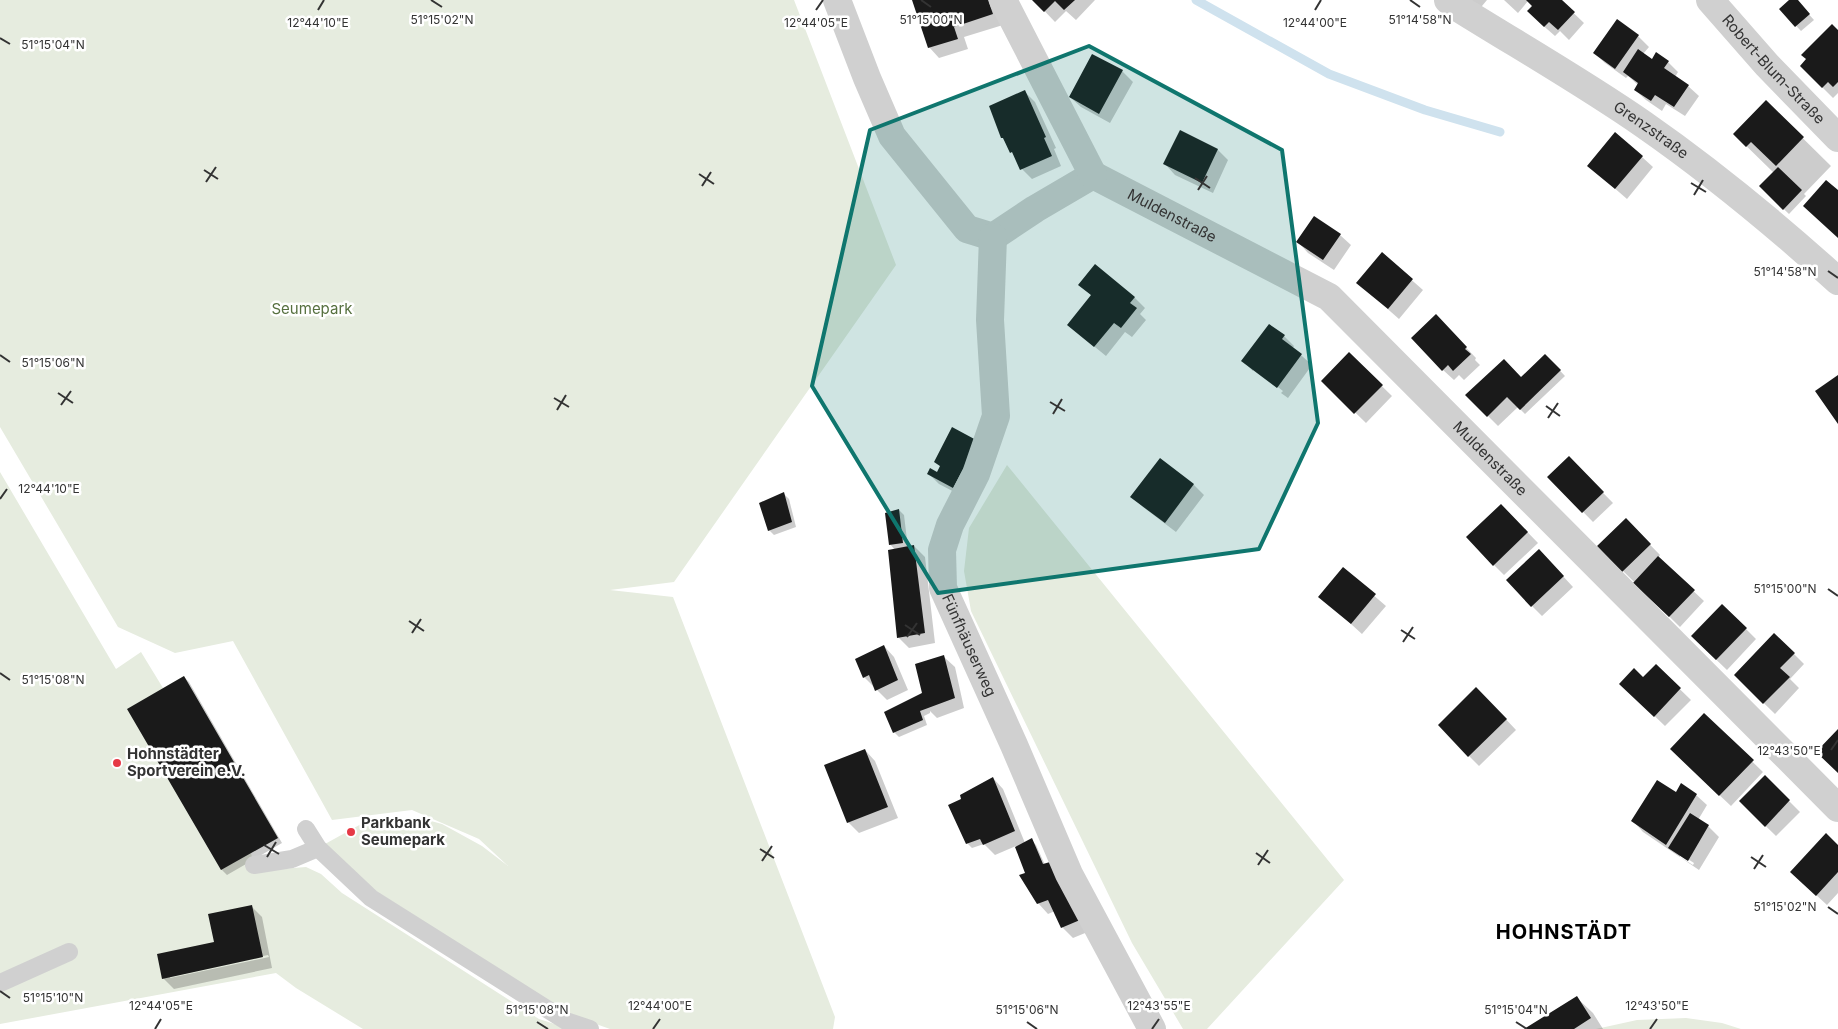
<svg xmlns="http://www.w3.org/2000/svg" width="1838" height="1029" viewBox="0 0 1838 1029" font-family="Inter,sans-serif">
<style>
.green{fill:#e6ecdf}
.shadow{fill:#0003;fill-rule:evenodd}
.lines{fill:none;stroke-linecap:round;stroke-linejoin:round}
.stream{stroke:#cfe2ee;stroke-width:9}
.building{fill:#1a1a1a}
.service{stroke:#d0d0d0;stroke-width:18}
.minor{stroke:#d0d0d0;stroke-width:28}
.marked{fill:#0f766e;fill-opacity:0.2;stroke:#0f766e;stroke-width:4;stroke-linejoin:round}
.ticks{fill:none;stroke:#333;stroke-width:2}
.poi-dot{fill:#e63946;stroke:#fff;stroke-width:2}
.labels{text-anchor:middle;stroke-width:5;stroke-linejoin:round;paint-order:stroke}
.street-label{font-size:15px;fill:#333;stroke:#fff}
.park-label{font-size:15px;fill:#56703f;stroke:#fff}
.poi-label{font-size:15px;font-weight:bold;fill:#333;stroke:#fff;text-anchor:start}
.district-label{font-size:20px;font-weight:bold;letter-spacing:1px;fill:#000;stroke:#fff}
.ticks-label{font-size:12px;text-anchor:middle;fill:#333;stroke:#fff;stroke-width:5;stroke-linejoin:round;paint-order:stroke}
</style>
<rect width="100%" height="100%" fill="#fff"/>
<path class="green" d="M0,0H794L896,265L674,582L610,590L673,597L835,1017L833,1029H610L571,1015L374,890L325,844L372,818H420L442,824L482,846L508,866L479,839L412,810L332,820L233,641L175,653L118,627L0,427Z
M1007,465L1344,880L1207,1029H1183L1132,943L971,611L964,571L969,528Z
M0,472L116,669L141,652L163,688L184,676L278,838L251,853L255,871L306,867L321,874L342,893L539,1019L570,1029H363L296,988L276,973L0,1024Z
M1686,1018L1722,1023L1741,1029H1596L1637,1020Z"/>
<path class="shadow" d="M913,0H995L1003,25L964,37L968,49L939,58L929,47Z
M1034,0H1095L1076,20L1066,11L1055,22Z
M1461,0H1487L1477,12Z
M1504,0H1560L1584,23L1569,40L1560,31L1555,36L1539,22L1533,6L1528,1L1518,13Z
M1791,0H1796L1814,20L1801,31L1781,10Z
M1618,21L1638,36L1649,47L1643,54L1652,60L1668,62L1678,72L1675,77L1688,86L1699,96L1685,116L1666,104L1662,111L1646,100L1635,90L1638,85L1628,76L1626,78L1605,63L1594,53Z
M1838,32V93L1833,98L1801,66Z
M1122,71L1133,82L1110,123L1081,107L1070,97Z
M1024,91L1035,102L1056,148L1054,149L1061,166L1032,179L1022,169L1016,157L1002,137Z
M1766,102L1831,166L1804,194L1806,196L1789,214L1760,186L1774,173L1734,134Z
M1180,132L1218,150L1228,160L1213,193L1175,175L1165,164Z
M1642,157L1653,167L1627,199L1589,166Z
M1340,235L1351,245L1334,270L1308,253L1298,242Z
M1382,254L1423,290L1399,319L1358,283Z
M1080,285L1134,297L1145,308L1140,314L1146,320L1132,337L1125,332L1106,356L1068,325L1092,296Z
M1446,327L1476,358L1475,360L1480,365L1464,380L1459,375L1454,380L1443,370Z
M1284,336L1294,346L1293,348L1312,365L1288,398L1281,393L1283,391L1253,368V371L1243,361Z
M1349,354L1392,396L1366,423L1323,381Z
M1545,355L1565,376L1525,414L1518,407L1498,426L1467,395L1521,379Z
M988,452L964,497L939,484L928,473L937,474L941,467L935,462Z
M1569,458L1613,503L1593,522L1549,477Z
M1160,460L1194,485L1204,495L1176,532L1143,507L1132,496Z
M784,494L789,499L796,527L774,535L769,530Z
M899,510L904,515L908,548L914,546L925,557L935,643L909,648L898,637L895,550L890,544Z
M1512,516L1538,543L1504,575L1494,565Z
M1626,520L1660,555L1658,558L1704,601L1680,627L1623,571Z
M1549,561L1573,587L1542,616L1532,606Z
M1343,569L1386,606L1362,634L1320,596Z
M1746,629L1756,639L1727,670L1703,647Z
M1775,635L1804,664L1790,679L1799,688L1775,714L1735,675Z
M884,646L894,657L908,690L887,700L864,677Z
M944,657L955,667L964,708L937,718L930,711V713L924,716L927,725L899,737L894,732L921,694Z
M1656,666L1691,700L1665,726L1621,684L1644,679Z
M184,677L189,682L282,843L227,875L222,870L129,709Z
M1487,699L1516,730L1479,766L1469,756Z
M1704,715L1763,772L1731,806L1682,760Z
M865,750L875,761L898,818L859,833L848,822Z
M1765,777L1800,812L1776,836L1740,801Z
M993,778L1003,789L1025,843L1031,840L1036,845L1045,865L1090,931L1073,938L1063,928L1055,911L1048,914L1038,903L1016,846L995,855L984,844L972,848L967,843L963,799Z
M1676,794L1696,795L1707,805L1698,820L1708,826L1719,837L1699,870L1643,832L1633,821ZM1680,854L1694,863L1693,865L1680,857Z
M1838,846V893L1827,905L1802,882Z
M252,907L262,917L272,968L174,989L163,978L215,943ZM268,955L269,957L170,978V976Z
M1577,998L1593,1013L1603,1029H1526Z"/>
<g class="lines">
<path class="stream" d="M1196,0L1329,74L1425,110L1500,132"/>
</g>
<path class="building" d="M912,0H988L993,14L954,27L958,39L928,48Z
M1032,0H1075L1064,10L1055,1L1044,12Z
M1526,0H1562L1575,12L1558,30L1549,22L1544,27L1527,11L1532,6Z
M1789,0H1798L1810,14L1795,27L1779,9Z
M1617,19L1639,35L1615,69L1593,53Z
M1832,24L1838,30V82L1833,87L1828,82L1822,88L1800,66L1806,59L1801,55Z
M1638,49L1652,59L1656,52L1669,61L1664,68L1689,85L1674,107L1655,95L1651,101L1634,90L1638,83L1623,72Z
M1092,54L1123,70L1099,114L1069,97Z
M1025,90L1046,137L1044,138L1052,156L1020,170L1012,152L1010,153L1003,138H1001L989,106Z
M1766,100L1804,137L1776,166L1751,142L1746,147L1733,134Z
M1180,130L1218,149L1202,183L1163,164Z
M1615,132L1643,156L1615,189L1587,166Z
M1778,167L1802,190L1783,210L1759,186Z
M1826,180L1838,190V238L1803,206Z
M1314,216L1341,234L1323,260L1296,242Z
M1382,252L1413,279L1388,309L1356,283Z
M1095,264L1135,297L1130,303L1137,308L1121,328L1114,323L1094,347L1067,325L1091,295L1078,285Z
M1436,314L1467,347L1465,349L1471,354L1453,371L1448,365L1442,371L1411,338Z
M1269,324L1285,335L1282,339L1302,354L1277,388L1241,361Z
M1349,352L1383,385L1354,414L1321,381Z
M1545,354L1561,370L1520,410L1507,397L1487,417L1465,395L1504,359L1521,377Z
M1838,375V424L1815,391Z
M952,427L978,441L953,488L927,474L930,468L937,472L940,466L934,462Z
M1569,456L1604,492L1582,513L1547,477Z
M1160,458L1194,484L1165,523L1130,497Z
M784,492L792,522L768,531L759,503Z
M1501,504L1528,532L1493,566L1466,537Z
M899,509L903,543L889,545L885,513Z
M1626,518L1651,544L1622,572L1597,546Z
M914,545L925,633L897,638L888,550Z
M1539,549L1564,576L1531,607L1506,580Z
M1658,556L1695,590L1669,617L1633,583Z
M1343,567L1376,594L1351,624L1318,597Z
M1722,604L1747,628L1716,660L1691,636Z
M1774,633L1795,653L1780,668L1790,677L1763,704L1734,675Z
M884,645L898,680L875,691L869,675L863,678L855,659Z
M944,655L955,698L920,711L923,720L893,733L884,712L922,693L915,664Z
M1656,664L1681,688L1654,717L1619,684L1634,668L1643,677Z
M184,676L278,838L221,870L127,709Z
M1476,687L1507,719L1468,757L1438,725Z
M1704,713L1754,760L1719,796L1670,749Z
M1838,729V773L1816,752Z
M865,749L888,807L847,823L824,765Z
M1765,775L1790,800L1765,827L1739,801Z
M993,777L1015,831L983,845L980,839L966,844L948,805L961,799L960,795Z
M1657,780L1676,792L1681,783L1697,794L1666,845L1631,821Z
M1690,813L1709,825L1688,861L1668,848Z
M1826,833L1838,845V872L1816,896L1790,872Z
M1032,838L1043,864L1050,862L1080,920L1061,928L1048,900L1037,904L1019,875L1025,873L1015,847Z
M252,905L263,957L162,979L157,954L214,942L208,914Z
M1577,996L1591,1018L1574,1029H1524Z"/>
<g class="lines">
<path class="service" d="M306,829L318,848L371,898L566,1021L590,1029
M254,865L292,859L318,848
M0,983L69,952"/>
<g class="minor">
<path id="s1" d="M837,0L867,78L892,136L967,229L993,237L1035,209L1093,175L1329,297L1838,808"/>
<path d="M1003,0L1093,175"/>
<path id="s2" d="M1448,0L1460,9C1521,47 1584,83 1643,124C1712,172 1776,225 1838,281"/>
<path id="s3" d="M1710,0L1767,65L1838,138"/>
<path id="s4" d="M993,237L990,320L996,416L976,474L950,525L942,550L943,588L1014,745L1069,874L1152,1029"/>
</g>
</g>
<path class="marked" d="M1089,46L1282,150L1318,423L1259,549L938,593L812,386L870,130Z"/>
<path class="ticks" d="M431,0L442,7M921,0L931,7M1410,0L1420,7M318,10L324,0M816,10L823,0M1315,10L1321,0M0,38L10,44M204,170L218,179M699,174L714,184M1195,178L1210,188M206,182L216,167M1691,183L1706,192M702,186L711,172M1198,190L1207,176M1694,195L1703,180M1828,271L1838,278M0,355L10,362M58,393L73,403M554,398L569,407M1050,402L1065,411M61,405L71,391M1546,406L1560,416M557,410L566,395M1053,414L1062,399M1548,418L1558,403M0,499L7,489M1828,589L1838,596M409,621L424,631M905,625L920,635M1401,630L1415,639M412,633L421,619M907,637L917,623M1403,642L1413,627M0,673L10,680M1831,750L1838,740M264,845L279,854M760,849L774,858M1256,853L1270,863M267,857L276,842M1751,857L1766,867M762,861L772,846M1258,865L1268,850M1754,869L1763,855M1828,907L1838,914M0,991L10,998M537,1022L548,1029M1027,1022L1037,1029M1516,1022L1527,1029M155,1029L161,1019M653,1029L660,1019M1152,1029L1159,1019M1650,1029L1657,1019"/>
<g class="poi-dot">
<circle cx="117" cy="763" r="5"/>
<circle cx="351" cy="832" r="5"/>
</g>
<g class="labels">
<g class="street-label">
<text dy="5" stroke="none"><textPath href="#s3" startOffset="94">Robert-Blum-Straße</textPath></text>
<text dy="5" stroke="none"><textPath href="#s2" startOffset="241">Grenzstraße</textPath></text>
<text dy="5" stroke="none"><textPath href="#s1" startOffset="500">Muldenstraße</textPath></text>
<text dy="5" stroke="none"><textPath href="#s1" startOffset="905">Muldenstraße</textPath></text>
<text dy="5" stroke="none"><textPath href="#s4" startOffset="425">Fünfhäuserweg</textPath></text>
</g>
<g class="park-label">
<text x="312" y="314">Seumepark</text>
</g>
<g class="poi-label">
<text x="127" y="759">Hohnstädter<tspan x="127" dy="17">Sportverein e.V.</tspan></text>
<text x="361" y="828">Parkbank<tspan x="361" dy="17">Seumepark</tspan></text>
</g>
<g class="district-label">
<text x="1564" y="939">HOHNSTÄDT</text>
</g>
</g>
<g class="ticks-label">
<text x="442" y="24">51°15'02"N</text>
<text x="931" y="24">51°15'00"N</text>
<text x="1420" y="24">51°14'58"N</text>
<text x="318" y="27">12°44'10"E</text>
<text x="816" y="27">12°44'05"E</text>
<text x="1315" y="27">12°44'00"E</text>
<text x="53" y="49">51°15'04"N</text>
<text x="1785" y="276">51°14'58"N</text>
<text x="53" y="367">51°15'06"N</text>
<text x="49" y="493">12°44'10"E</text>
<text x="1785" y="593">51°15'00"N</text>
<text x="53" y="684">51°15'08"N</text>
<text x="1789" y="755">12°43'50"E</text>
<text x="1785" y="911">51°15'02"N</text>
<text x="53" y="1002">51°15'10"N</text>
<text x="161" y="1010">12°44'05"E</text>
<text x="660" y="1010">12°44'00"E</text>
<text x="1159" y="1010">12°43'55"E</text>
<text x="1657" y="1010">12°43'50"E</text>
<text x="537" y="1014">51°15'08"N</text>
<text x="1027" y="1014">51°15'06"N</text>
<text x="1516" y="1014">51°15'04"N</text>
</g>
</svg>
